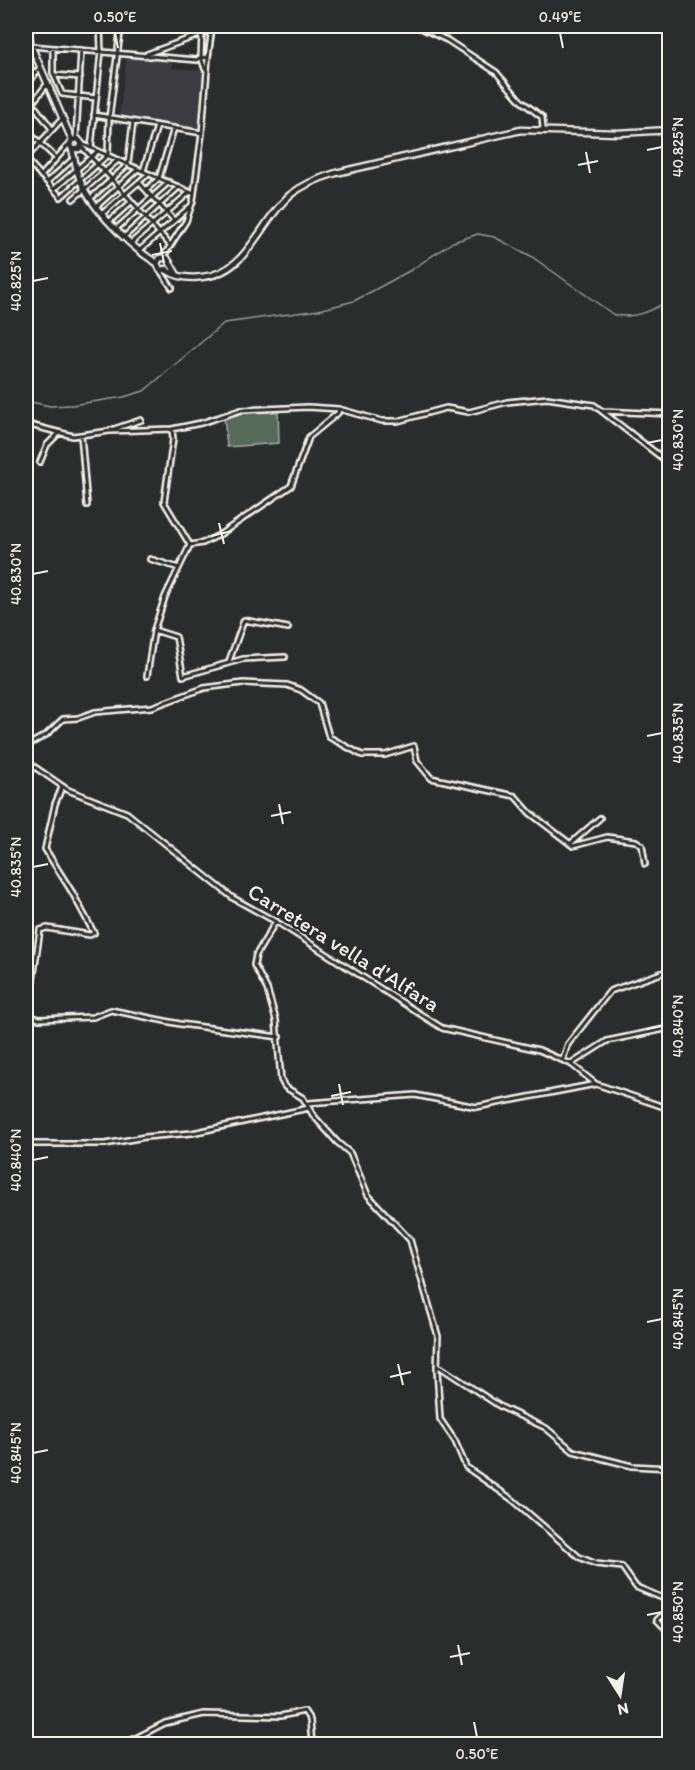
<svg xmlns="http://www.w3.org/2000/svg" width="695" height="1770" viewBox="0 0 695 1770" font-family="Itim,sans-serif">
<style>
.built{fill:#3a3c42}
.green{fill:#546b58;stroke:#a4aea0;stroke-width:1.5}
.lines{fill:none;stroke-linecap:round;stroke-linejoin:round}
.stream{stroke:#929ea2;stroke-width:1.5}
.street-casing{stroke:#f4f1e8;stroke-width:8}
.secondary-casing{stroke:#f4f1e8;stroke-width:9}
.street{stroke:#2a2d2e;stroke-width:3}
.secondary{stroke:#2a2d2e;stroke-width:4.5}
.ticks{fill:none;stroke:#f4f1e8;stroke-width:2}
.labels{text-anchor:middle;stroke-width:5;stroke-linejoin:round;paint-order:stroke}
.street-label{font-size:22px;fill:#f4f1e8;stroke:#2a2d2e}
.neatline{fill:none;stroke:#f4f1e8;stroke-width:2}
.ticks-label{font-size:15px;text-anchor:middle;fill:#f4f1e8}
</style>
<rect width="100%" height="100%" fill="#2a2d2e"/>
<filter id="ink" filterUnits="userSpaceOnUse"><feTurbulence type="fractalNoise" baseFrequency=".0167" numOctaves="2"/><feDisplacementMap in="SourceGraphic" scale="12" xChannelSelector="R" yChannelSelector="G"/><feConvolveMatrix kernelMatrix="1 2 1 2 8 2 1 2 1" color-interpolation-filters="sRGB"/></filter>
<g filter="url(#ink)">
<path class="built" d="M127,56L173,59L172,68L203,71L200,130L119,117Z"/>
<path class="green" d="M278,409L279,443L227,447L224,416Z"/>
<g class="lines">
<path class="stream" d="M26,401L50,406L72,405L124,397L144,391L224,323L319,310L354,301L411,270L453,242L478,234L494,237L531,256L614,315C634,319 653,311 670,299"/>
<g class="street-casing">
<path id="street" d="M29,26L31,46
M419,27L447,40L496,72L521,101L542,117L543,129
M202,33L201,57L205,69
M31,46L197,60
M53,48V73L62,94L96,98
M147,54L224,26
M26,55L30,48
M197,60L201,57L208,58L211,35L206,31L207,26
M26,66L36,73
M55,75L80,77
M26,87L40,67
M26,100L31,104
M36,108L52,129
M26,111L48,83
M94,115L202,133
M26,130L56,158
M76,138L81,50
M82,144L194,194
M81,146L125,194L103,213
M91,148L101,51L100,26
M26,158L62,119
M26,159L61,197L108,155L109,118L121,26
M128,164L133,122
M143,171L157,126
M41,176L70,143
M47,182L73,159
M139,182L148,174
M169,182L152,197L174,220
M54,189L98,151
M146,190L159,178L174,128
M91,198L125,167
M73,199L118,160
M97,206L138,169
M110,221L131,202
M117,228L152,197L139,182L125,194C140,211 155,228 170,245
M125,236L179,187
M132,242L190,192
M140,250L191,206
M163,257L186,221L193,201L202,133L208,58
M160,270L172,288
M602,411L670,414
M26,424L73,436L110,431L172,429L201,423L241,410L308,407L339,409L382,421H398L446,408L469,412L507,402L547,398L594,405L670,464
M111,430L141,420
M81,435L87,505
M40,462L47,445L59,433
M190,545L203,543L219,535L291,486L309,437L338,413L339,409
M150,559L179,568
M154,630L176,637L183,676L243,659L285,657
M229,661L244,620L288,628
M147,676L154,630L165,597L190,545L164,502L173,439L172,429
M26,746L46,735L63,719L78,718L95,712L152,707L204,688L243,683L287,685L301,690L319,703L329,737L362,755H385L414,746L417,761L431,778L515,796L530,813L573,846L607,837L636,841L642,845L645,864
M26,761L68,790L127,813L233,898L280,924L442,1028L539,1050L571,1064L596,1084L670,1109
M62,787L55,804L45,849L72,892L94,933L90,935L47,928L40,930L28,1015L39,1019L93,1017L111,1010L180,1024L279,1037
M570,844L600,818
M276,921L256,955L254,965L267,989L276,1020L281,1080L285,1087L303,1098L313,1115L337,1142L350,1153L368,1195L410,1240L438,1336L437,1370L440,1419L455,1441L466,1467L513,1500L579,1557L596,1564L622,1567L636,1587L670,1601
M563,1059L568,1044L610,991L670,970
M571,1064L607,1041L670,1028
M308,1103L415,1095L477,1107L596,1084
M26,1144H105L145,1137L192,1133L309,1108
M437,1365L501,1407L546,1428L573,1451L632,1466L670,1468
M670,1617L661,1616L657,1620L670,1633
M124,1744L165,1723L204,1714L281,1716L304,1711L310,1720L312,1744"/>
</g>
<g class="secondary-casing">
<path id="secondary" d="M26,43L33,50L72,140
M72,140L70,145C75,154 75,169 80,180C91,208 131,248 157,263
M72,140L78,139L82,144L79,149H73
M157,263L160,258H167L176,273
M157,263L160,270L167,269
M166,270C177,277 189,279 202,277C248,273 259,222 290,195C304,184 319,178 336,173L521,130L618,133L670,130"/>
</g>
<use href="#street" class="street"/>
<use href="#secondary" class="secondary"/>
</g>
</g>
<path class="ticks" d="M115,33L118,48M560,33L563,48M647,150L662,147M586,152L590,173M578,165L598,161M160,243L164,263M152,255L172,251M33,281L48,278M647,443L662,440M219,523L224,544M211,536L232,531M33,574L48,571M647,736L662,733M279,804L283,824M271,816L291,812M33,867L48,864M647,1029L662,1026M339,1084L343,1105M331,1096L351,1092M33,1160L48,1157M647,1322L662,1319M398,1364L403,1385M390,1377L411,1372M33,1453L48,1450M647,1615L662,1612M458,1645L462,1665M450,1657L470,1653M474,1722L477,1737"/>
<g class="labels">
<g class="street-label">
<text transform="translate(344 947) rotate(32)" y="8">Carretera vella d'Alfara</text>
</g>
</g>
<rect width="695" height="1770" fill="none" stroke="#2a2d2e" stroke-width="66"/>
<g transform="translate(620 1695) rotate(168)" stroke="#2a2d2e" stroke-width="4.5" paint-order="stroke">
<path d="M0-4.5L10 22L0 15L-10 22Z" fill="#f4f1e8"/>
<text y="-9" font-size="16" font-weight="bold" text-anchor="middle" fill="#f4f1e8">N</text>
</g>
<rect x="33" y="33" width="629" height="1704" class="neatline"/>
<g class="ticks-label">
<text x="115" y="22">0.50°E</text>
<text x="560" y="22">0.49°E</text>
<text transform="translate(678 147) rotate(-90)" y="5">40.825°N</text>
<text transform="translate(16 281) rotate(-90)" y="5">40.825°N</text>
<text transform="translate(678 440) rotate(-90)" y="5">40.830°N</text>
<text transform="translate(16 574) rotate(-90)" y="5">40.830°N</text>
<text transform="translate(678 733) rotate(-90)" y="5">40.835°N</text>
<text transform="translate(16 867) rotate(-90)" y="5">40.835°N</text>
<text transform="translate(678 1026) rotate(-90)" y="5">40.840°N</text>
<text transform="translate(16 1160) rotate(-90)" y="5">40.840°N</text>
<text transform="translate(678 1319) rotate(-90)" y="5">40.845°N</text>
<text transform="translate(16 1453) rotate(-90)" y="5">40.845°N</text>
<text transform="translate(678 1612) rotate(-90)" y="5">40.850°N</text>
<text x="477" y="1759">0.50°E</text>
</g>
</svg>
